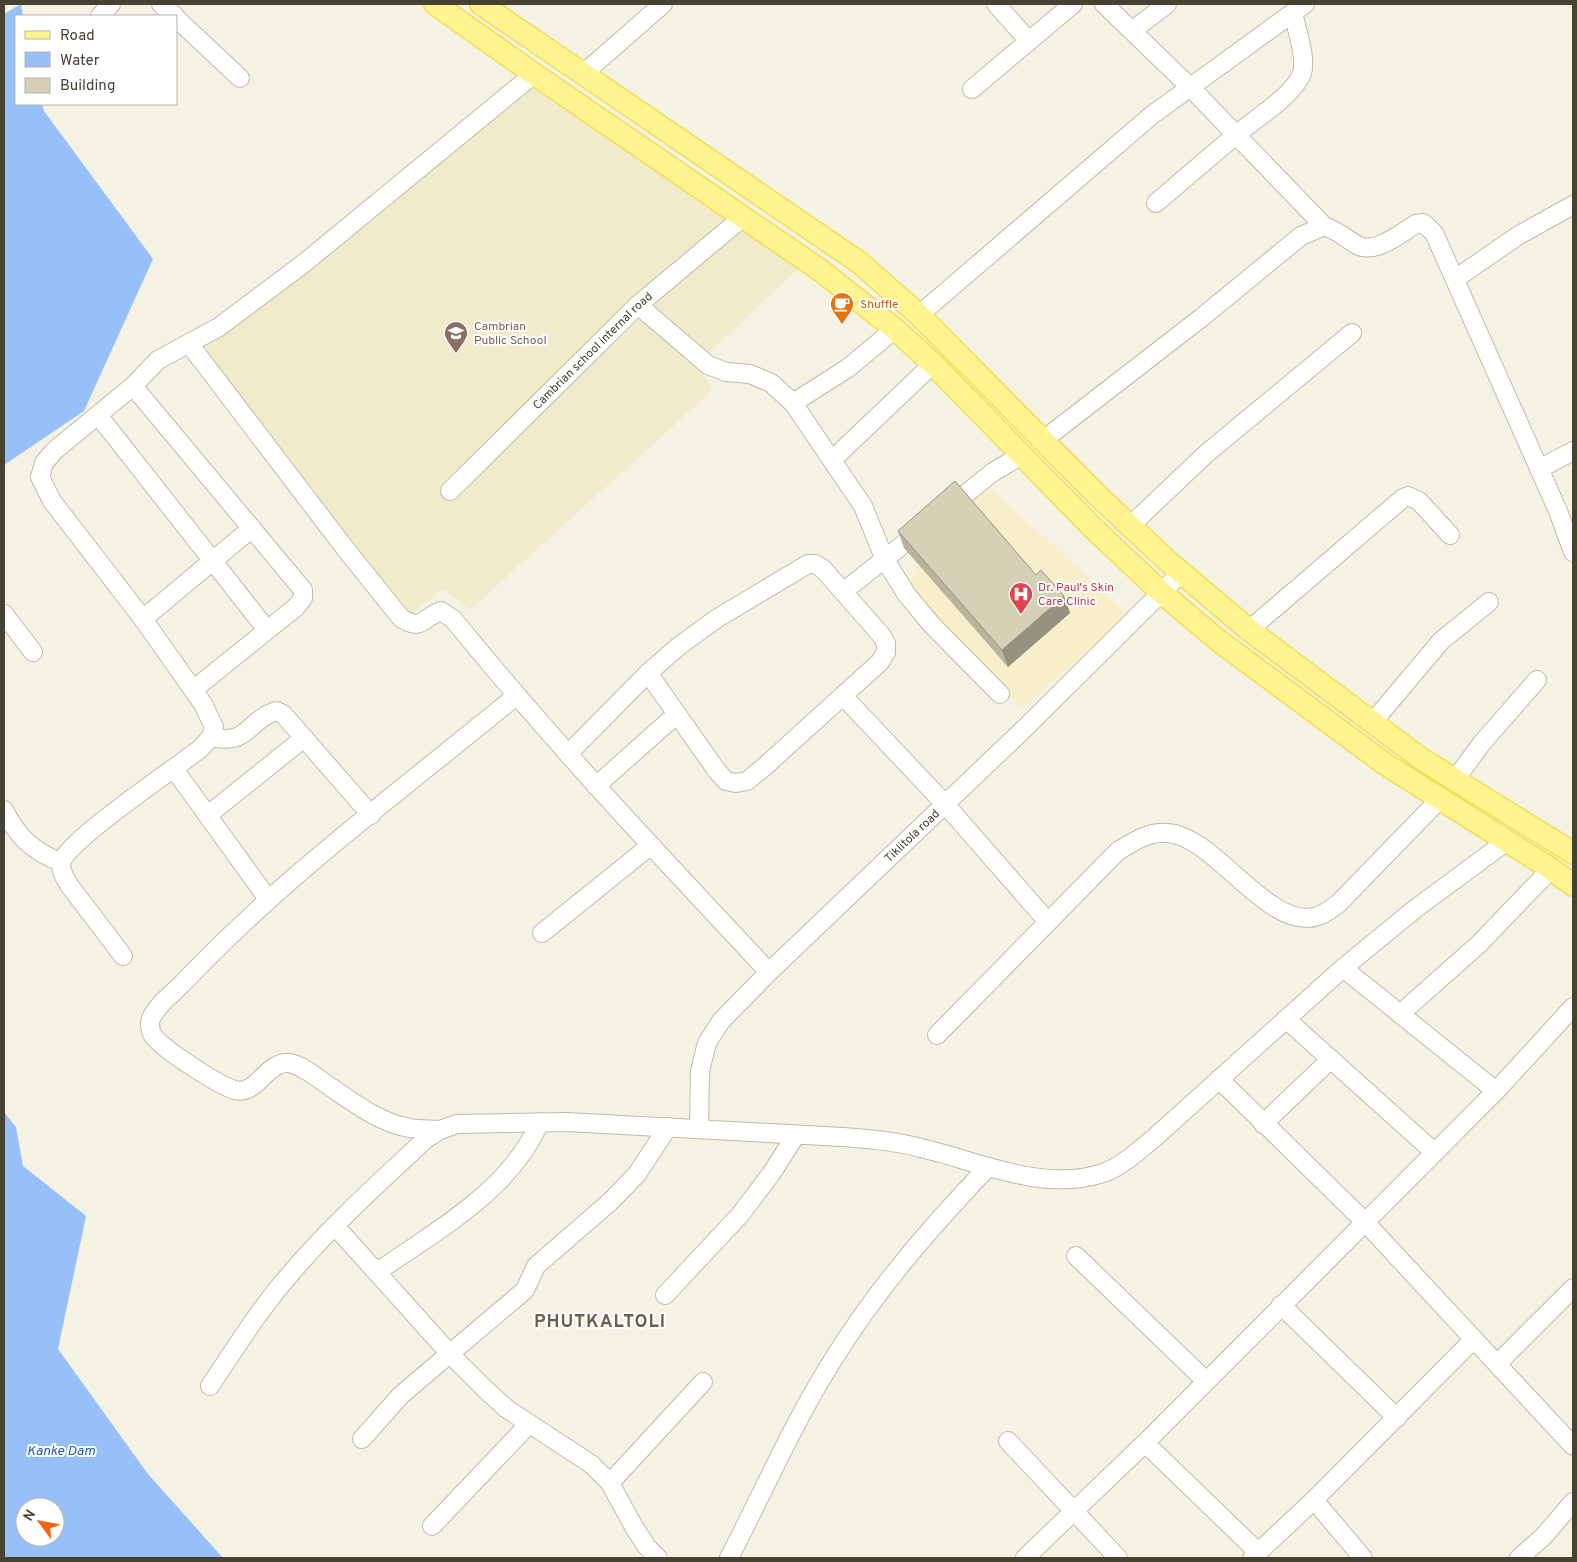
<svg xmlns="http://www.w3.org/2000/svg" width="1577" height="1562" viewBox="0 0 1577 1562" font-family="Overpass,sans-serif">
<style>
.commercial{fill:#f9eeca}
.education{fill:#efebcb}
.water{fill:#97bff8;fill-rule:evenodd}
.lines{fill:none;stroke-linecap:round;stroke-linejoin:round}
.minor-casing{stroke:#c0bba4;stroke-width:20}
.major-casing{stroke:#f1de53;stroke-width:24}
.minor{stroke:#fff;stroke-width:18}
.major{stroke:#fff490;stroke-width:21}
.wall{fill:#b8b39d}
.shaded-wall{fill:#969280}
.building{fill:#d6d0b7;stroke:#969280}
.labels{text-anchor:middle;stroke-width:4;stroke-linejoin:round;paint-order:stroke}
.food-label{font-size:12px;fill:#c56008;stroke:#fff;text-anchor:start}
.education-label{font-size:12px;fill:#785e54;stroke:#fff;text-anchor:start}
.street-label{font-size:12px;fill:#464232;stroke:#fff}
.health-label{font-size:12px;fill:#be3a42;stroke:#fff;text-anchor:start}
.water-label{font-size:14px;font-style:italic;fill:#205ebd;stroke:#fff}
.district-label{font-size:18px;font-weight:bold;letter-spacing:1px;fill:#6a6248;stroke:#fff}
</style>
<rect width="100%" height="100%" fill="#f4f2e3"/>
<path class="commercial" d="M978,477L1129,615L1022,708L908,586L949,500Z"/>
<path class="education" d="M524,82L643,152L805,262L697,364L713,390L470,610L443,589L405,620L196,344Z"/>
<path class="water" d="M21,4L23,16H16V104H42L44,111L153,259L84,411L4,465V14Z
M4,1112L16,1127L23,1166L86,1216L58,1349L148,1474L223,1558H4ZM25,1507H55V1537H25Z"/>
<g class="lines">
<g class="minor-casing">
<g id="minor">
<path d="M161,4L175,16"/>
<path d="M996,4L1029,41"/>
<path d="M1104,4L1191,88L1324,226"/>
<path d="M100,16L111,4"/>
<path d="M176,18L240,78"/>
<path d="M1133,30L1167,4"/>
<path d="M583,74L663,4"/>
<path d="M972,89L1073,4"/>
<path d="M1156,203C1182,181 1208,158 1235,136C1254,119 1293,97 1302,73C1307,59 1296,27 1293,13"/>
<path d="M1455,279L1519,235L1573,205"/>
<path d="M638,305L708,365L726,372L750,374L771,383L793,403L863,506L885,560L907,595L931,624L1000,694"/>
<path d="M919,315L1152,115L1305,4"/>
<path d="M190,345L344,547L401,618C422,632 423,617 441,611L453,619C553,742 661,857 769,972"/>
<path d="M133,386L303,590V598L296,607L193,690"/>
<path d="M793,403L848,368L895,329"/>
<path d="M98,415L267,630"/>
<path d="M1042,441L1201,318L1301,236L1324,226C1337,230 1345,238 1357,245C1375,255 1401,233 1416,224L1423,223L1434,233L1558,511L1573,552"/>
<path d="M832,460L933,364"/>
<path d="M1539,469L1573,451"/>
<path id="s1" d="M450,491L638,305L742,218"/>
<path d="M948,508L993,472L1022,455"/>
<path d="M1130,526L1207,453L1352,333"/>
<path d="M844,591L920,531"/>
<path d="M4,614L33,652"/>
<path d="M143,619L252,528"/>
<path d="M1249,630L1403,498L1408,496L1419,501L1450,535"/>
<path d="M844,697L945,804L1048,922"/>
<path d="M1372,723L1441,641L1489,602"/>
<path d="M211,737C249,746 246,721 276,711L283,714L371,815"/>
<path d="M568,754L648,673L679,646L716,619L808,564H815L823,569L882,636L886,643V652L880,662L763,768L747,781L736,783L726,781L717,771L648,673"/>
<path d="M174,769L268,899"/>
<path d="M1454,781L1482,743L1537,680"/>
<path d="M596,786L677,714"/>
<path d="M4,810C17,836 33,852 61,862"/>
<path d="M208,815L304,738"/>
<path d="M542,933L650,846"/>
<path d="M123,956L69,885C65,878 59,869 62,861C71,838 176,768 201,748L211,737L214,727L203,704L143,619L52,501L40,477L44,463L54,451L133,386L158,360L219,327L303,264L534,74"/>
<path d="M1343,968L1496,1091"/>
<path d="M1400,1014L1479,944L1551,869"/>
<path d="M1286,1019L1434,1152"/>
<path d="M937,1035L1118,851C1133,842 1149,831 1168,833C1215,836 1270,933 1318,916C1325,914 1332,908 1338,904L1439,800"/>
<path d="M1219,1079L1365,1222L1573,1446"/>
<path d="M1263,1124L1331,1059"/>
<path id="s2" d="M699,1128L700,1071L707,1043L721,1021L769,972L1025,728L1181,573"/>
<path d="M440,1130C430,1129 420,1130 410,1128C380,1123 354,1103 329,1086C318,1079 303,1065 289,1063C266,1061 257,1096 235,1090C220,1086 160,1048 152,1034C151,1032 150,1025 150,1022C153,1008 172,994 182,984C283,877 403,789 516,696"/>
<path d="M335,1226L451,1355L485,1389L507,1409L591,1464L610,1483L634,1527L647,1547L658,1558"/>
<path d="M1076,1256L1206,1381"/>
<path d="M377,1272C437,1230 509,1192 540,1122"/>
<path d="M665,1295L740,1215L771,1174L796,1135"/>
<path d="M1281,1305L1397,1418"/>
<path d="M1497,1364L1573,1288"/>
<path d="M210,1386C236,1347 261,1307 292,1272C333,1224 381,1181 427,1138L440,1130L457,1124L567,1122L842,1137C868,1139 895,1141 921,1148C978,1161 1043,1193 1103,1173C1121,1167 1138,1151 1153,1139L1343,968L1415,909L1507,841"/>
<path d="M362,1439L401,1395L525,1290L536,1266L611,1201L637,1174L668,1127"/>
<path d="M1008,1441L1118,1558"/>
<path d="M1145,1443L1258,1552"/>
<path d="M610,1483L703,1382"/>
<path d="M1314,1500L1363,1558"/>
<path d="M432,1526L529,1424"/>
<path d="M729,1558C763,1493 792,1425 831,1363C875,1291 930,1228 988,1167"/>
<path d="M1025,1558L1145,1443L1496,1091L1573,1007"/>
<path d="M1252,1558L1314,1500L1474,1339"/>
<path d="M1519,1558L1543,1537L1573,1502"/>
</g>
</g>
<g class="major-casing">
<path id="major" d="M435,4L534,74L820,270L895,329L933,364L1093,528L1162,593L1219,641L1385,764L1551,869L1573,885
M481,4L860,263L919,315L1098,496L1171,564L1249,630L1420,758L1573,853"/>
</g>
<use href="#minor" class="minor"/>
<use href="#major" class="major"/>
</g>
<path class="wall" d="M898,531L1036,575L1064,596L1070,613L1008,667L904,548Z"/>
<path class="shaded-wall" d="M1064,596L1070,613L1008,667L1002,650Z"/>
<path class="building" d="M955,481L1036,575L1041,570L1064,596L1002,650L898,531Z"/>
<defs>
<g id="cafe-pin" transform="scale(1.25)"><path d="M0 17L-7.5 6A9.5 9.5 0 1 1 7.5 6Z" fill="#e8710a" stroke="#fff"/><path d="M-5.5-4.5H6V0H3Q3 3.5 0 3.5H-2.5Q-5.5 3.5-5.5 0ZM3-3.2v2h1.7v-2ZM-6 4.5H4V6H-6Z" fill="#fff"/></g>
<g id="school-pin" transform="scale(1.25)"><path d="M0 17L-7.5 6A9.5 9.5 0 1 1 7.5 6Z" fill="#8d6e63" stroke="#fff"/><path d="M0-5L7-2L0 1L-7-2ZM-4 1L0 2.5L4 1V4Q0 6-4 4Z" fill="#fff"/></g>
<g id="hospital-pin" transform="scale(1.25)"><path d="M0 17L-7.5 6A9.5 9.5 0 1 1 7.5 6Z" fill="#e0444e" stroke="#fff"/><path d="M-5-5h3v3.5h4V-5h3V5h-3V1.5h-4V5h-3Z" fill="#fff"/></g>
</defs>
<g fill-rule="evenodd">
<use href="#cafe-pin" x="842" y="304"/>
<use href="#school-pin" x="456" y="333"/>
<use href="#hospital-pin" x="1021" y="594"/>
</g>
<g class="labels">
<g class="food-label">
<text x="860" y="308">Shuffle</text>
</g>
<g class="education-label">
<text x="474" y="330">Cambrian<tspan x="474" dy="14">Public School</tspan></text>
</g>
<g class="street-label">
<text dy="4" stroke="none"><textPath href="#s1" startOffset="200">Cambrian school internal road</textPath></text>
<text dy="4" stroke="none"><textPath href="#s2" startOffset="378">Tiklitola road</textPath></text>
</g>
<g class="health-label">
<text x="1038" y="591">Dr. Paul's Skin<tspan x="1038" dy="14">Care Clinic</tspan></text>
</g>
<g class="water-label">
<text x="61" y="1455">Kanke Dam</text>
</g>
<g class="district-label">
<text x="600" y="1327">PHUTKALTOLI</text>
</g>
</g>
<rect width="1577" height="1562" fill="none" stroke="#464232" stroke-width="10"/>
<rect x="15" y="15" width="162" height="90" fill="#ffffff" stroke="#b5b3ad"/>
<rect x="25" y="31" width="25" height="8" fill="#fff490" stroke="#b5b3ad"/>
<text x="60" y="40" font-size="15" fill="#464232">Road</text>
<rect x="25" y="52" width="25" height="15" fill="#97bff8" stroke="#b5b3ad"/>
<text x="60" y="65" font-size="15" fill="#464232">Water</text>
<rect x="25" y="78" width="25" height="15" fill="#d6d0b7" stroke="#b5b3ad"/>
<text x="60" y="90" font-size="15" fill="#464232">Building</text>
<g transform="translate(40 1522) rotate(302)"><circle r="24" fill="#ffffff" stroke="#b5b3ad"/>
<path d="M0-4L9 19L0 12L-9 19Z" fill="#ff5e0e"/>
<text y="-8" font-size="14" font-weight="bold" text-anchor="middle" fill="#464232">N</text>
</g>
</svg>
